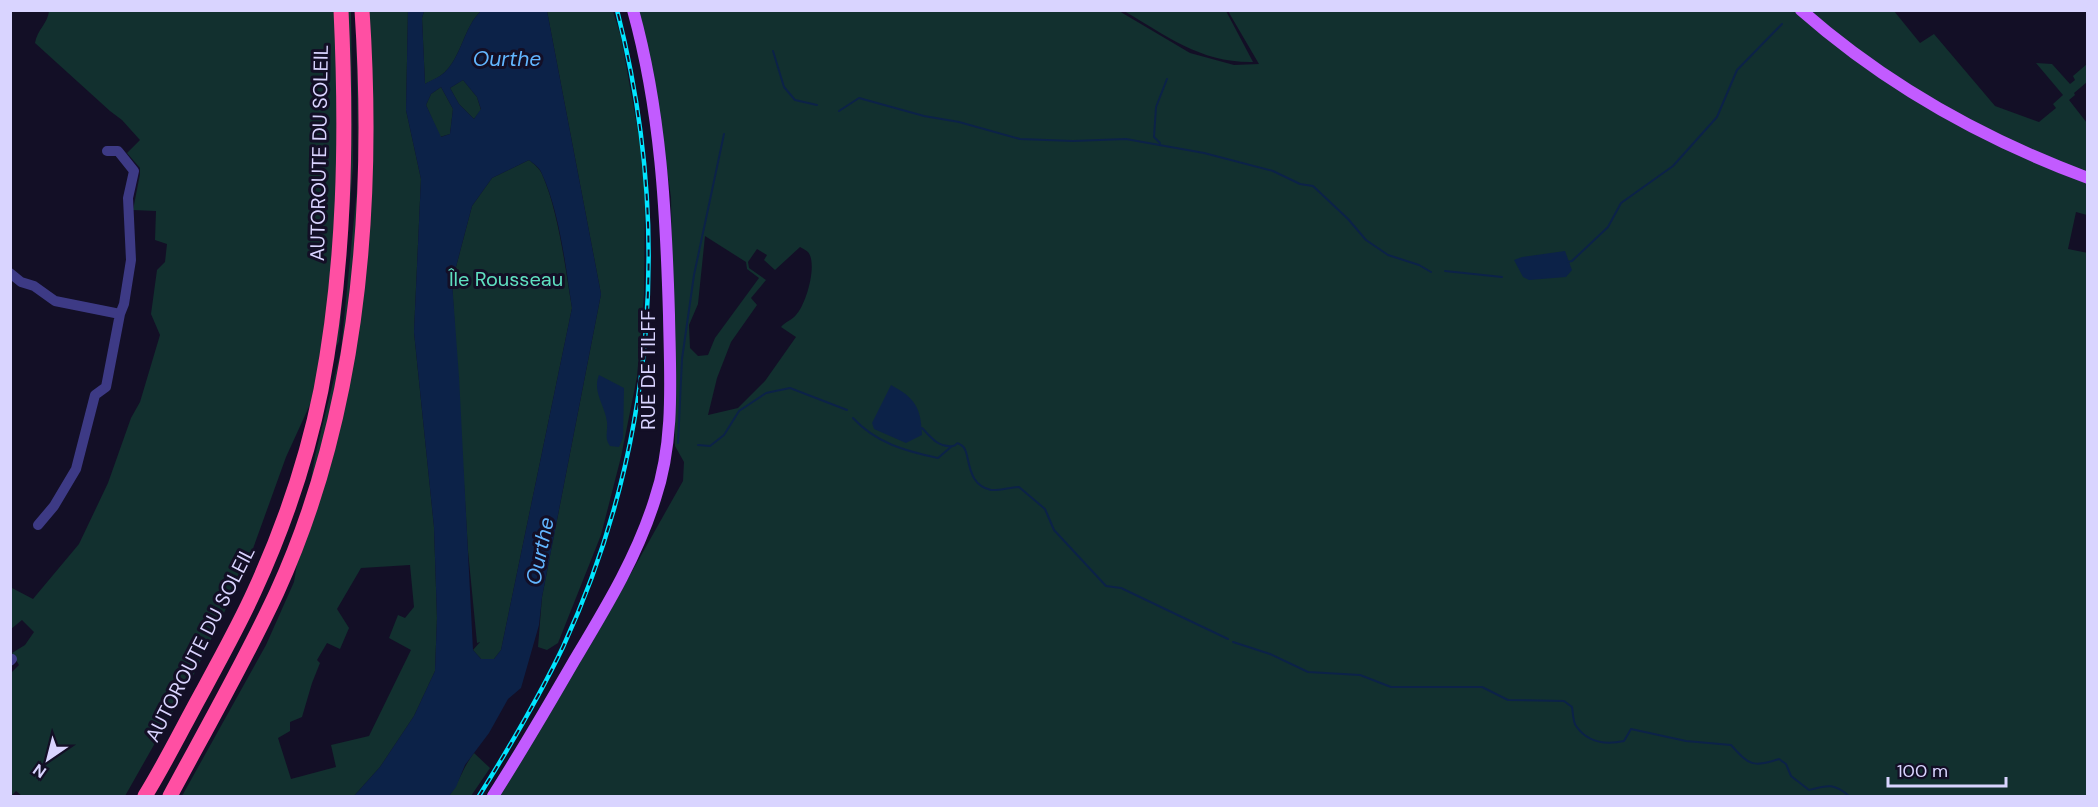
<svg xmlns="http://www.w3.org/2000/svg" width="2098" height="807" viewBox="0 0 2098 807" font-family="'DM Sans',sans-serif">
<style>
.green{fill:#12302f;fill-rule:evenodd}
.water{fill:#0c2248;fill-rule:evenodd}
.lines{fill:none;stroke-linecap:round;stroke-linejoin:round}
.stream{stroke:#0c2248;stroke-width:2}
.minor{stroke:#3d3a85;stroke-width:10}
.major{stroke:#c25bff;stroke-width:12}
.highway{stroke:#ff4fa3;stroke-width:15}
.rail-casing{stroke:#00e5ff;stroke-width:4.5}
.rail{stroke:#130f26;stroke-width:2;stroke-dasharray:7;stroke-linecap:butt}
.labels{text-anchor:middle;stroke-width:6;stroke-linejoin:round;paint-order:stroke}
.street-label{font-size:20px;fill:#d9d4ff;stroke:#130f26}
.park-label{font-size:20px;fill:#5fe0c0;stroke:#130f26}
.water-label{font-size:21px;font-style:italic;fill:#62b6ff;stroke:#130f26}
</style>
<rect width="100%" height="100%" fill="#130f26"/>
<path class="green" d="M49,11H351L353,166L339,341L286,457L246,568L193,676L125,796H22L16,791L11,796V673L19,665L12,653L25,645L34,632L22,620L11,629V589L12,588L33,599L79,544L108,483L131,418L140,402L160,335L151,314L157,270L165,262L167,244L155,240L156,211L133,210L140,174V168L127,153L140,140L122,120L110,111L35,43C37,30 48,23 49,11Z
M356,11H408L406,110L421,179L414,332L434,527L437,618L435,671L414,716L380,767L354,796H182L266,645L294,582L315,456L341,350L358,178ZM410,565L414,607L405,618L398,615L389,638L411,650L369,736L331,745L336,767L291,779L278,738L290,731V722L302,717L312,683L320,663L317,660L327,643L340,649L349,628L337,609L361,568Z
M424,11H481C464,27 462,55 445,72C440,77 431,81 425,84L422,18Z
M547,11H613L621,37L639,137L645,193L644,295L637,377L621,457L601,535L558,643L547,650L538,647L542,597L601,294Z
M638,11H1119L1190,53L1234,65L1259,64L1228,11H1894L1920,43L1934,34L1995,106L2039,122L2056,108L2053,104L2063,95L2036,63L2052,64L2070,84L2075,80L2073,76L2087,64V82L2074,93L2075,95L2069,100L2087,123V215L2076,212L2068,249L2088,253L2087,796H497L590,646L683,481L684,462L675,446L671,197L661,130ZM705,236L746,262L747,269L759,278L715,338L708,355L698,356L690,348L689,325L698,304ZM800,247C803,249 806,250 808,252C818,264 806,305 796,315C792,320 785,322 781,327L796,337L765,381L738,408L708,415L717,378L731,342L757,305L751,298L766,280L749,268L748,262L757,249L767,255L764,260L775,270Z
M1124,11H1226L1253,62C1201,63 1167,36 1124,11Z
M463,80L477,97L481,110L474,119L459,104L450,88Z
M441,87L453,109L450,134L440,137L426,105L431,94Z
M529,160C534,164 540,169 542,174C559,213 565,267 572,308L501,650L494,659H481L473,650L480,642L477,643L468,551L452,282L472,206L492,178Z
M474,753L490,768L471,796H449C459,783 463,767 474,753Z"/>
<path class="water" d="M408,11H424L422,18L425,84C431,80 440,77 445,72C462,55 464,27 481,11H547L601,294L542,597L539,625L521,688L508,699L489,733L465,765L456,787L449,796H354L380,767L414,716L435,671L437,618L434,527L414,332L421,179L406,110ZM463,80L477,97L481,109L474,119L459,104L450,88ZM441,87L453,109L450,134L441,137L426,105L431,94ZM529,160C534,164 540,168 542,174C559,210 566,268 572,308L501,650L494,659H481L473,650L459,377L452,282L472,206L492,178Z
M1565,251L1572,270L1566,277L1529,280L1523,277L1514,260L1522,257Z
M599,375L624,388L623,438L619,447L610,446C604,438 608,432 607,422C605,405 592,392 599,375Z
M891,385C915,398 921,407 922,435L906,443L874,429L872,423Z"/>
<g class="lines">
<path class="stream" d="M773,51L784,87L795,100L817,105
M839,111L859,98L924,116L959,122L1020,139L1073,141L1126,139L1204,153L1273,171L1300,184L1313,186L1348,219L1366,240L1388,255L1419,265L1431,272
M1160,143L1154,137L1156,107L1167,79
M1567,262L1572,261L1608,227L1621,203L1673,166L1717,117L1737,70L1782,24
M1445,271L1502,277
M853,418C876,443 905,451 938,458L952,446
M922,428C931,437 938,448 953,446C958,445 955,441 961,445C972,450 963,484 991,490C999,491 1011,487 1019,487L1045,509L1054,530L1106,586L1121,588L1228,639
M678,443L682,359L694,275L724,134
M698,445L710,446L724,435L739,411L766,393L790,388L847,410
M1233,642L1270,654L1308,672L1360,675L1391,687H1482L1508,700L1564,701L1572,707C1573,713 1573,722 1576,726C1588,743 1606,745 1624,741L1631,729L1686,741L1731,745C1749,765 1753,768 1779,759L1786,764L1791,776L1809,790C1828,785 1834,783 1849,796"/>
<path class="minor" d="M10,273L21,282L34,286L55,301L120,314
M38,525L54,506L76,469L95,395L106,387L120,314L124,304L131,260L128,198L134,171L118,151H107
M10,661L12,659"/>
<path class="major" d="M1801,10C1885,84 1983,139 2088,178
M493,796C521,752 548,706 574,661C605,609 637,557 655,499C675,440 670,377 669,315C666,212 661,111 633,10"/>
<path class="highway" d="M145,796C166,762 184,725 204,689C221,657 239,625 254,592C283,529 307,459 321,390C345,265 347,137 341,10
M170,796C206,729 245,661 277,592C359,412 375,205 362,10"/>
<g class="rail-casing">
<path id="rail" d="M479,796C509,748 538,699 563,647C656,445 672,225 617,10"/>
</g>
<use href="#rail" class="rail"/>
</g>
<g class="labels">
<g class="street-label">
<text transform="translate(319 153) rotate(-89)" y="7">AUTOROUTE DU SOLEIL</text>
<text transform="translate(648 370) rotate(-90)" y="7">RUE DE TILFF</text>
<text transform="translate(200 644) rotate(-63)" y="7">AUTOROUTE DU SOLEIL</text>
</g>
<g class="park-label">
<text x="506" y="286">Île Rousseau</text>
</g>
<g class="water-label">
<text x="507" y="66">Ourthe</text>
<text transform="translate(540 551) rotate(-78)" y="7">Ourthe</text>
</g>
</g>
<rect width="2098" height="807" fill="none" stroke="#d9d4ff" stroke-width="24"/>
<g transform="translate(48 759) rotate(215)" stroke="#130f26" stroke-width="4.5" paint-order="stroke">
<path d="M0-4.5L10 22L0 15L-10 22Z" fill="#d9d4ff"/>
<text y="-9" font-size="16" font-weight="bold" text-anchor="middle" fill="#d9d4ff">N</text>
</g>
<path d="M1888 777v9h118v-9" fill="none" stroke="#d9d4ff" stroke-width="3"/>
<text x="1897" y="777" font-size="18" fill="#d9d4ff" stroke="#130f26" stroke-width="4.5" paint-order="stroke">100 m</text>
</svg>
